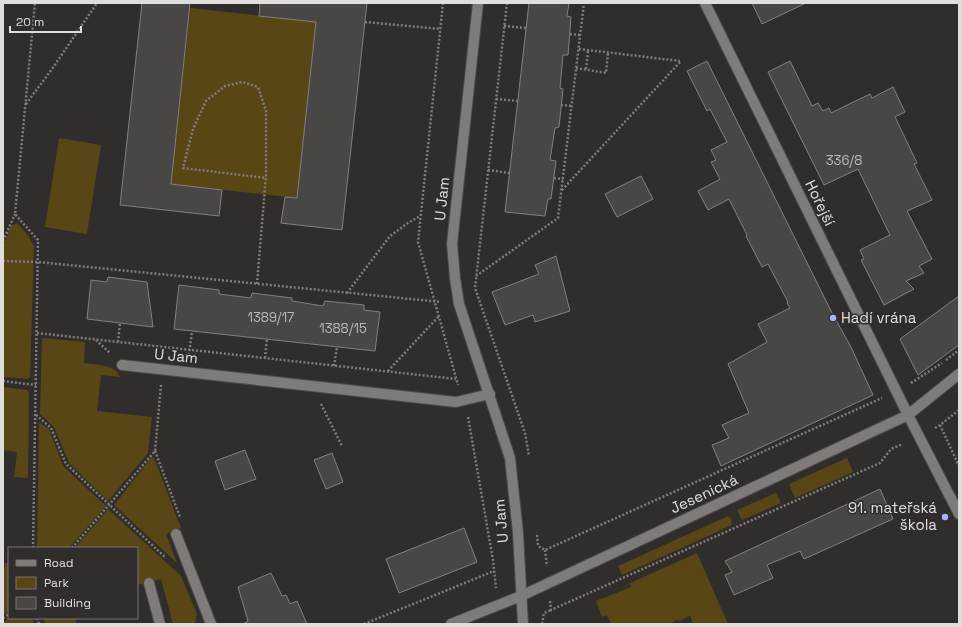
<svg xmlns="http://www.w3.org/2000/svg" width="962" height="627" viewBox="0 0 962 627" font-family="'Space Grotesk',sans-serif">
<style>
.green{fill:#584714}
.building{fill:#494646;stroke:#838080}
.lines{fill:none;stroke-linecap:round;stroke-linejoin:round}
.lane-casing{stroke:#4c4949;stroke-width:12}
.street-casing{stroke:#4c4949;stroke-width:12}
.path{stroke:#7f7c7b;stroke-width:2.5;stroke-dasharray:2 2;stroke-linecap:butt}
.lane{stroke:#7e7b7a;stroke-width:10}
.street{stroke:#7e7b7a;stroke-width:10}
.poi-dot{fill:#a4b2fc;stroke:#302d2c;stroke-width:1.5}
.labels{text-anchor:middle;stroke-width:3;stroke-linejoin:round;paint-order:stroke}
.number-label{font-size:13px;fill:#bab8b7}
.street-label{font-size:15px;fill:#e0dedd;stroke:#302d2c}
.poi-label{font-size:15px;fill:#e0dedd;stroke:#302d2c;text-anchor:start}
</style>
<rect width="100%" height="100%" fill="#302d2c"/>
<path class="green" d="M190,8L316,22L297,198L171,184Z
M59,138L101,145L87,234L45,227Z
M17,223L27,234L34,246L30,377L27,379L3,377V246L11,226Z
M43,338L85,342L84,363C95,365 116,364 120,377L101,375L97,411L152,417L148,453L108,501L69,463L54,427L40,414L42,341Z
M3,387L27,390L29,392L28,478L14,477L17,452L3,450Z
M39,422L49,429L63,466L106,506L69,548H37Z
M152,457L154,458L181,528L166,534L177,563L114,505Z
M847,458L853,472L795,498L789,484Z
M776,493L781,503L742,520L737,510Z
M108,509L181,576L197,614L195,624H173L161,579L137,585V548H75Z
M728,516L731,519L732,525L622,575L618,566Z
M697,553L728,624H693L690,616L679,621L677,620L668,624H611L607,615L602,617L596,601L631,587L630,583Z
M5,563H9V611L3,615V578Z
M9,618H32L34,624H3V622Z
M44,618H75L77,624H45Z"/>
<path class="building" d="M142,3H190L171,184L222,190L219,216L120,205Z
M260,3H367L342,230L281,223L285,197L297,198L316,22L259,16Z
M529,3H569L567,16L571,17L568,55H563L560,88L563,89L559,127L555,128L550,160L556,161L551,199H548L545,216L505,212Z
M752,3H806L762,24Z
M707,61L831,311L851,347L873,395L721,466L712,445L729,438L722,425L749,413L728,364L767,342L758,324L790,308L787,303L788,302L768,264L762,267L746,236L747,235L729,199L708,210L698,191L720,179L711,162L716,160L711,150L727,142L710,109L707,111L687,71Z
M790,61L812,106L818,103L823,111L829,108L831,113L870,94L872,98L893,87L905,112L895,117L917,163L914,164L932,200L907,211L932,259L919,266L924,273L906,281L914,289L884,305L861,260L864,259L860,250L890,235L858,169L824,185L768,72Z
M641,176L653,199L617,217L605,194Z
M556,256L570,311L535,322L533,315L505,325L492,292L539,274L535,265Z
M108,277L147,282L153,327L87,319L91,280L107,282Z
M179,285L219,290V294L251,298L252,293L292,298V301L323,306L325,301L364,305V310L380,312L375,351L174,329Z
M959,296V345L918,375L900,339Z
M245,450L256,479L225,490L215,461Z
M332,453L343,482L326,489L314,460Z
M880,489L893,519L804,559L800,551L767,565L773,578L734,595L725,575L732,572L725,561Z
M464,528L477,562L399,593L386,559Z
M271,573L282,596L286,595L290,604L297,601L307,624H243L248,621L238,587Z"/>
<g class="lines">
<g class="lane-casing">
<path id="lane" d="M908,415L959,514
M176,534L211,624
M149,583L160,624"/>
</g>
<g class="street-casing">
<path id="street" d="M478,3L452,244L455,278L459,304L510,458L518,533L523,624
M705,3L908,415
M122,365L456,402L490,394
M451,624L521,596L908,415L959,374"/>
</g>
<path class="path" d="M443,3L418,242L458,385
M507,3L475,288L525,433L529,456
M365,22L441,29
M504,26L526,28
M570,34L580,35
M579,49L680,61
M576,68L606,73L608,53
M586,69L588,51
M496,99L518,101
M26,104L52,69L97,3
M561,105L572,106
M488,170L510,173
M554,178L563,179
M562,190L681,61
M3,241L15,214
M3,261L38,262L441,302
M476,276L558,218L584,3
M257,284L266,175V111L258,87L242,82L225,86L206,101L193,129L183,168L266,178
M347,293L390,236L408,223L420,216
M37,333L456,379
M96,340L110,353
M118,342L120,323
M189,355L192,331
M265,358L267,339
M946,360L959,350
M334,366L337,347
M388,371L439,316
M3,381L36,385
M911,383L942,363
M321,404L342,446
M36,415L51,428L66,464L166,558
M468,417L493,560L496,588
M940,425L959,466
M935,428L940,425L959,410
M155,451L180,517
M537,535L538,546L545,550L882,398
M33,548L38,240L15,214L35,3
M72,548L155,451L161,385
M545,550L547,566
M550,601L551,610L880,463L891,449L903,444
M3,618L9,614
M37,618L39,624
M364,624L494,571
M542,624L544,613L551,610"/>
<use href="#lane" class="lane"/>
<use href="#street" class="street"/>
</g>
<g class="poi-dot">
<circle cx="833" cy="318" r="4"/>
<circle cx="945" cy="517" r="4"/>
</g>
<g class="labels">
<g class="number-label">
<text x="844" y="165">336/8</text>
<text x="271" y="322">1389/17</text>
<text x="343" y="333">1388/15</text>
</g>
<g class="street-label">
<text transform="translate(442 199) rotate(-84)" y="5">U Jam</text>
<text transform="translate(820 203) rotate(64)" y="5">Hořejší</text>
<text transform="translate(176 356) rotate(6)" y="5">U Jam</text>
<text transform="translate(704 494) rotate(-25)" y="5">Jesenická</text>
<text transform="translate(501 521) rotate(-95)" y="5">U Jam</text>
</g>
<g class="poi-label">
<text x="841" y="323">Hadí vrána</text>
<text x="937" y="513" text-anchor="end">91. mateřská<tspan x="937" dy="17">škola</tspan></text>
</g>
</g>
<rect width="962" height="627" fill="none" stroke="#e0dedd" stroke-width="8"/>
<rect x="8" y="547" width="130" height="72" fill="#302d2c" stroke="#767473"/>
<rect x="16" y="560" width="20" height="6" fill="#7e7b7a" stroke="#767473"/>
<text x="44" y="567" font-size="12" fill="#e0dedd">Road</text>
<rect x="16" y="577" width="20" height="12" fill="#584714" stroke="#767473"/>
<text x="44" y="587" font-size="12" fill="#e0dedd">Park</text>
<rect x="16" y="597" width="20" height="12" fill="#494646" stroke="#767473"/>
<text x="44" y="607" font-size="12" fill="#e0dedd">Building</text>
<path d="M10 26v6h71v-6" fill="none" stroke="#e0dedd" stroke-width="2"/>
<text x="16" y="26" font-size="12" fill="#e0dedd" stroke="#302d2c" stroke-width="3" paint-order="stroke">20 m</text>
</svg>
